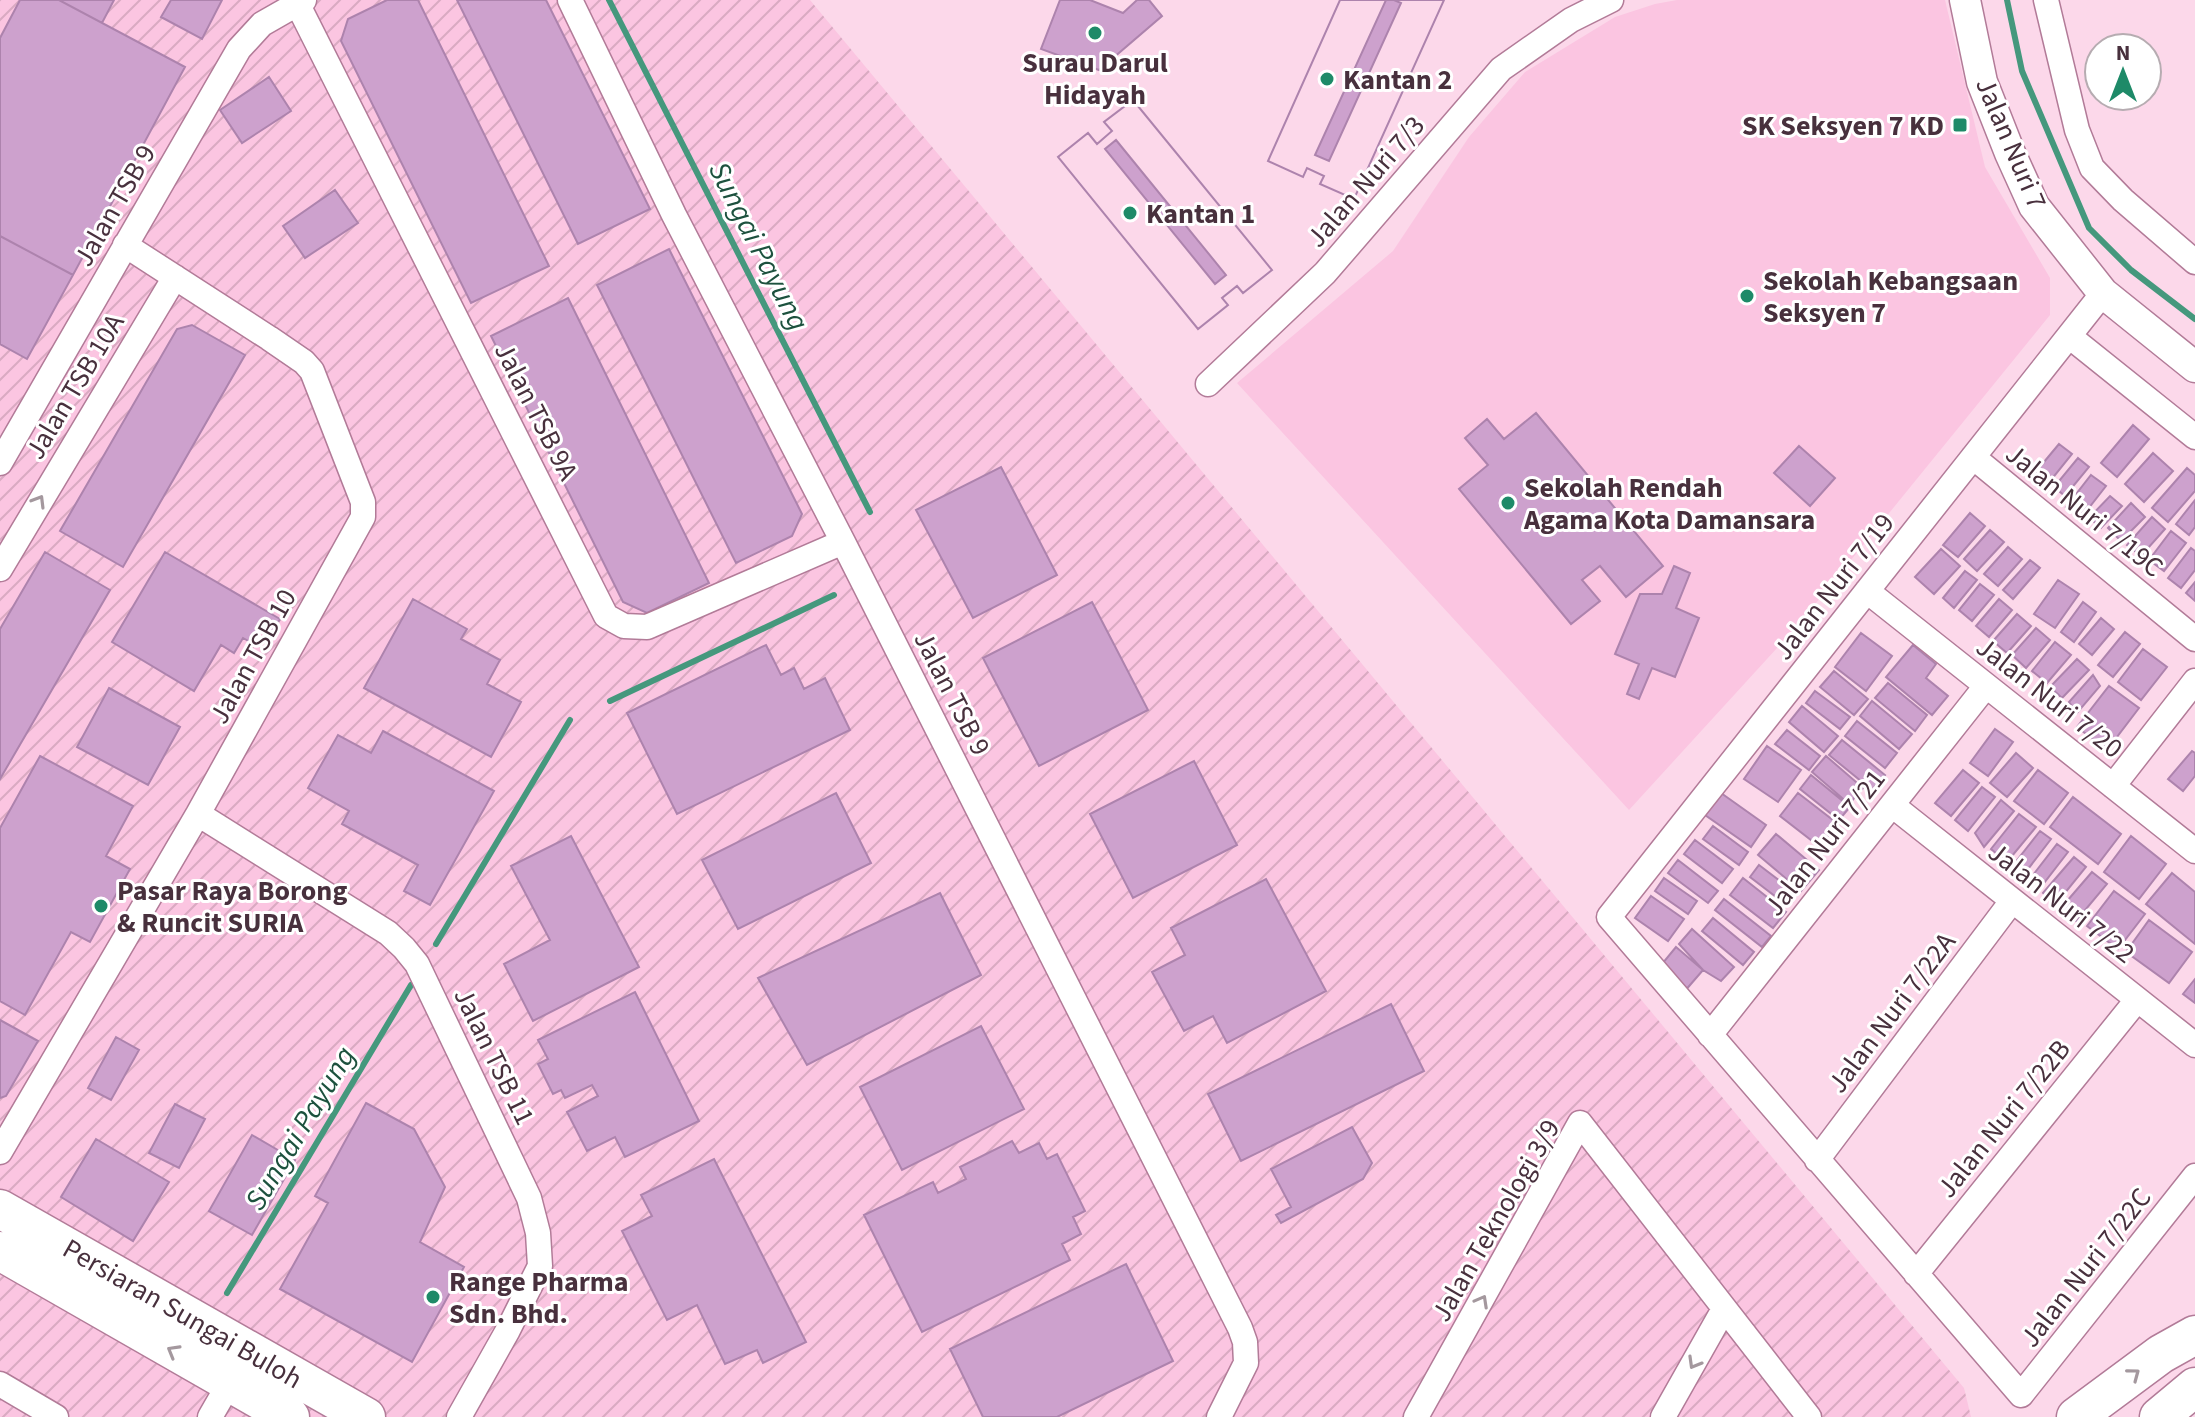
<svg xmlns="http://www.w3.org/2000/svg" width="2195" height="1417" viewBox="0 0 2195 1417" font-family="'Source Sans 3',sans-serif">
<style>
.built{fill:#fbc5e1}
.industrial{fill:url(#industrial-furrows)}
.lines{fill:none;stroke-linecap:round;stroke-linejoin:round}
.stream{stroke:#45987d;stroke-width:6}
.building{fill:#cda1cd;stroke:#ad83ad;stroke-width:2;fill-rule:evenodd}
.minor-casing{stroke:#b27b98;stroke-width:27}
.tertiary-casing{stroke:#b27b98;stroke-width:33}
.primary-casing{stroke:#b27b98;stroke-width:41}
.minor{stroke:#fff;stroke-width:24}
.tertiary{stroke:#fff;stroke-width:30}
.primary{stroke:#fff;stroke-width:38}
.oneway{stroke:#a4989e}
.poi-dot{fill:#1e8a68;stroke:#fff;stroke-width:3}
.labels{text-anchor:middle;stroke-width:6;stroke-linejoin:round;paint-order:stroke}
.poi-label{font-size:28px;font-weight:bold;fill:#48303d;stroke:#fff;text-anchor:start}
.street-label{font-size:28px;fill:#48303d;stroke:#fff}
.water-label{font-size:30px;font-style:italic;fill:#1d513e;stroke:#fff}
</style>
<defs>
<pattern id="industrial-furrows" width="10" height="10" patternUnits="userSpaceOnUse" patternTransform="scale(2)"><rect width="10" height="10" fill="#fbc5e1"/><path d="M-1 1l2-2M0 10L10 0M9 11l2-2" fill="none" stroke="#d9aac2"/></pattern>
</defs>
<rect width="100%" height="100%" fill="#fcd8ea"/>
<path class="built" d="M1677,0H1945L1985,167L2050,278V315L1799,624L1629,810L1237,383L1393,251L1469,137L1525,72L1615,17L1655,4Z"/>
<path class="industrial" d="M0,0H810L1964,1388L1971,1417H0Z"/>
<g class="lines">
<path class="stream" d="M609,0L870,512
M2007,0L2022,71L2089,228L2131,270L2195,319
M610,701L834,595
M436,944L570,720
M227,1293L411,985"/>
</g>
<path class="building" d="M20,0H59L185,67L73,275L0,236V38Z
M59,0H114L102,23Z
M171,0H222L202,39L161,17Z
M387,0H418L549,266L471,303L341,41L348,19Z
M457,0H546L650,209L578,244Z
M1060,0H1090L1123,13L1137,0H1149L1162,16L1099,70L1041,49Z
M1340,0H1386L1315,155L1329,161L1401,3L1394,0H1444L1354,199L1320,184L1324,176L1307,168L1303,177L1268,161Z
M1340,0H1444L1354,199L1320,184L1324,176L1307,168L1303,177L1268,161Z
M269,77L291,111L242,143L220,110Z
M1133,100L1272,270L1243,293L1237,286L1222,298L1228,305L1198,329L1058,157L1088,133L1097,144L1112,131L1104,122ZM1116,140L1226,275L1215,284L1105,149Z
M1133,100L1272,270L1243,293L1237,286L1222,298L1228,305L1198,329L1058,157L1088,133L1097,144L1112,131L1104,122Z
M335,190L358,223L305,258L283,226Z
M0,236L73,275L27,359L0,344Z
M669,249L802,514L792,536L736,563L597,285Z
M568,298L709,583L647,613L623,602L491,336Z
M192,325L245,355L123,567L60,531L177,329Z
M1536,413L1663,566L1626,597L1600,566L1582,580L1600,601L1571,624L1459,489L1488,465L1465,438L1487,419L1504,439Z
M2133,425L2149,439L2117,477L2101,463Z
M2059,444L2072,454L2047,485L2034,474Z
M1799,446L1835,478L1810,506L1774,473Z
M2153,453L2173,471L2144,502L2125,484Z
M2078,458L2089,467L2065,496L2054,487Z
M1001,467L1057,575L973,618L916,510Z
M2187,468L2195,475V491L2168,522L2152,508Z
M2091,475L2106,486L2081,518L2066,507Z
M2110,496L2122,506L2101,528L2089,518Z
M2195,500V527L2189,535L2176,524Z
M2131,503L2145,517L2121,541L2108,528Z
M1970,513L1985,526L1958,557L1943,545Z
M2152,517L2165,529L2141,556L2127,545Z
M1990,530L2004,542L1977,571L1964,559Z
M2171,531L2186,543L2164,571L2149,560Z
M2008,547L2022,559L1998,586L1984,574Z
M2191,548L2195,551V570L2181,588L2168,578Z
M1941,549L1960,566L1934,594L1915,577Z
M45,552L110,590L0,779V629Z
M165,552L280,619L270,635L260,629L252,643L243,638L234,653L221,645L194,691L112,642Z
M2030,560L2040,568L2013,599L2003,590Z
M1674,566L1690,573L1676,608L1699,618L1675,677L1652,668L1639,699L1627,694L1639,664L1615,654L1640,594H1662Z
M1965,571L1977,580L1954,608L1943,598Z
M2058,580L2079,594L2055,628L2034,614Z
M2195,582V601L2186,593Z
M1980,584L1994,595L1972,621L1959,610Z
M413,599L467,629L461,639L500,660L487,684L521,702L491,757L364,688Z
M1999,599L2012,610L1989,637L1976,626Z
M1092,602L1148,710L1039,766L983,658Z
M2083,602L2096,612L2074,642L2061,632Z
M2017,614L2031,626L2007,653L1993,641Z
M2101,618L2114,629L2092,655L2079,644Z
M2036,628L2050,640L2026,668L2012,655Z
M2125,632L2140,644L2113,677L2098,665Z
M1861,633L1892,656L1866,691L1835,667Z
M2055,642L2071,655L2047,683L2032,671Z
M766,645L781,675L794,668L804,689L825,678L850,730L677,814L627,713Z
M1913,645L1936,664L1926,678L1948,696L1932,715L1886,677Z
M2143,649L2167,667L2141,700L2118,682Z
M2077,659L2089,670L2062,698L2050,687Z
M1834,671L1868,699L1854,715L1820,687Z
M2093,675L2100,686L2077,713L2069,702Z
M1888,683L1927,715L1915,731L1875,698Z
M2109,686L2139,708L2107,750L2077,727Z
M109,688L180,727L148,785L77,747Z
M1815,691L1850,717L1840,729L1806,703Z
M1872,701L1912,734L1899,749L1860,716Z
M1802,706L1838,736L1824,752L1789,722Z
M1857,721L1897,753L1885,768L1845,736Z
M1995,729L2013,742L1988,776L1970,763Z
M1787,730L1820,756L1809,770L1775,744Z
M383,731L494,791L430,905L404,891L418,865L342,824L349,811L308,788L338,735L371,753Z
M1842,740L1885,775L1872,790L1829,755Z
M1767,746L1801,770L1778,802L1744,779Z
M2192,751L2195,753V776L2183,791L2168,779Z
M2016,753L2033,768L2007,797L1990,783Z
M40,756L133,806L106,856L130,869L90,942L71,932L25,1015L0,1001V828Z
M1826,756L1863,788L1849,804L1812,772Z
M1194,761L1237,845L1133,898L1090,814Z
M1963,770L1979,783L1951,816L1935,803Z
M2038,770L2068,793L2044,824L2014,801Z
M1811,775L1850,807L1839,820L1800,789Z
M1982,787L1995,797L1968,831L1955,820Z
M836,793L871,863L738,929L702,860Z
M1721,793L1766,825L1751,847L1705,815Z
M1798,793L1838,824L1820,847L1780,816Z
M2073,797L2121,834L2098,864L2050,827Z
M2001,800L2014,811L1984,847L1975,833Z
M2019,814L2036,827L2007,862L1991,849Z
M1713,826L1748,852L1739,865L1703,839Z
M2040,831L2051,839L2025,873L2014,864Z
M1776,834L1819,870L1801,891L1758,855Z
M571,836L639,967L533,1021L504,964L550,940L511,866Z
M2131,836L2166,864L2139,899L2104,872Z
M1695,840L1733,869L1722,883L1684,854Z
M2057,844L2068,852L2044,883L2033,875Z
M2074,857L2086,867L2056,904L2043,893Z
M1678,860L1718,891L1708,903L1668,873Z
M1759,865L1789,888L1780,900L1750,877Z
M2092,872L2107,884L2076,921L2061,908Z
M2172,873L2195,892V944L2146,904Z
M1664,878L1697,901L1688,914L1655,891Z
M1743,878L1786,912L1773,928L1730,895Z
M1266,879L1326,991L1227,1043L1213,1016L1184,1031L1152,972L1185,955L1171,928Z
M2114,891L2145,914L2118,949L2087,926Z
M940,893L981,975L807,1065L758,978Z
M1651,896L1684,919L1668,941L1635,918Z
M1724,899L1771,936L1762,947L1715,910Z
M1713,918L1754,952L1743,965L1702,931Z
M2149,920L2192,952L2169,983L2126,952Z
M1692,929L1734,967L1721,981L1703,970L1679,944Z
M1676,947L1703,970L1684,992L1657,970Z
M2195,979V1003L2183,994Z
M635,992L699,1121L625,1157L615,1137L587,1151L567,1112L598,1096L592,1085L565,1098L561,1090L553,1094L538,1064L548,1059L538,1040Z
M1391,1004L1424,1071L1241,1161L1208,1094Z
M0,1020L38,1041L6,1096L0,1098Z
M981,1026L1024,1109L902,1170L860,1087Z
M116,1037L139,1050L111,1100L88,1088Z
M366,1103L414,1129L445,1187L420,1242L464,1267L412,1362L280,1289L328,1203L315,1196Z
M175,1104L205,1119L179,1168L149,1153Z
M1352,1127L1372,1163L1363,1179L1281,1223L1276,1215L1291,1207L1271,1169Z
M252,1135L295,1160L252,1235L209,1211Z
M96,1139L169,1182L133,1241L61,1197Z
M1012,1141L1019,1153L1039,1143L1047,1159L1057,1154L1085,1211L1073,1217L1081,1234L1062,1244L1070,1260L922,1332L864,1215L933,1182L938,1193L966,1179L960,1167Z
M714,1159L806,1342L763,1363L757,1350L725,1364L697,1305L667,1320L622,1231L652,1216L641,1195Z
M1126,1264L1173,1361L1057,1417H983L950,1349Z"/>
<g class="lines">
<g class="minor-casing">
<path id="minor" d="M570,0L674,215L843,542L1240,1328L1245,1342L1246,1363L1219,1417
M2046,0L2077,130L2092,168L2123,200L2195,262
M297,3L606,616L624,626L647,627L843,542
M2103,293L1609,917L2021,1395L2195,1176
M2069,336L2195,437
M1208,384L1325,273L1501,69L1571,20L1611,0
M1973,457L2195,639
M0,463L239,49L262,24L304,0
M0,569L175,277
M1867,591L2195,851
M2113,786L2195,681
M1892,805L2195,1045
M198,814L388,933L404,948L417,964L529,1198L538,1233L540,1266L508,1330L459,1417
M1710,1035L1986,686
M0,1152L198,814L363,517V502L312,371L304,362L269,338L125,245
M1817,1160L2012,901
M1916,1274L2137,1000
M0,1384L56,1417
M210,1417L229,1384
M1416,1417L1580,1123L1809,1417
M1663,1417L1724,1309"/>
</g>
<g class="tertiary-casing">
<path id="tertiary" d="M1965,0L1982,82L2010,153L2034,206L2103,293L2195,367"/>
</g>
<g class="primary-casing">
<path id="primary" d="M0,1209L366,1417
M0,1251L290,1417
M2076,1417L2161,1354L2195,1335
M2159,1417L2195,1387"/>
</g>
<use href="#minor" class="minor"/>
<use href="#tertiary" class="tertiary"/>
<use href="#primary" class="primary"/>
</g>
<defs><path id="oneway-chevron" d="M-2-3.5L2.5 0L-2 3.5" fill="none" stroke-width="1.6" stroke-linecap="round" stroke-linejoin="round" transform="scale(2)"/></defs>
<g class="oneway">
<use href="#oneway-chevron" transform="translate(39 501) rotate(-59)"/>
<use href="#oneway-chevron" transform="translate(1482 1301) rotate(-61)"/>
<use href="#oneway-chevron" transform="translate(173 1351) rotate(-150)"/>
<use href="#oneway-chevron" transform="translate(1694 1363) rotate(120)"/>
<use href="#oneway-chevron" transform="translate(2134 1374) rotate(-37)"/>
</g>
<g class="poi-dot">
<circle cx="1095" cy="33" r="8"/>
<circle cx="1327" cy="79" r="8"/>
<rect x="1952" y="117" width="16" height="16" rx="4"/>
<circle cx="1130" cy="213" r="8"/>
<circle cx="1747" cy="296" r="8"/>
<circle cx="1508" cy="503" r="8"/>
<circle cx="101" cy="906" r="8"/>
<circle cx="433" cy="1297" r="8"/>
</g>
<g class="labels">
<g class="poi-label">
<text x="1095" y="72" text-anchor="middle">Surau Darul<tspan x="1095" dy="32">Hidayah</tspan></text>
<text x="1343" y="89">Kantan 2</text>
<text x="1944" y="135" text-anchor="end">SK Seksyen 7 KD</text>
<text x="1146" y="223">Kantan 1</text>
<text x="1763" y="290">Sekolah Kebangsaan<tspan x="1763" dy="32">Seksyen 7</tspan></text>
<text x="1524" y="497">Sekolah Rendah<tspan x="1524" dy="32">Agama Kota Damansara</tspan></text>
<text x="117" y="900">Pasar Raya Borong<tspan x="117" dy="32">&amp; Runcit SURIA</tspan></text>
<text x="449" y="1291">Range Pharma<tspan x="449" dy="32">Sdn. Bhd.</tspan></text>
</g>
<g class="street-label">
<text transform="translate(2012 143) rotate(67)" y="10">Jalan Nuri 7</text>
<text transform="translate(1365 181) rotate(-49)" y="10">Jalan Nuri 7/3</text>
<text transform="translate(114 205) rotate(-60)" y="10">Jalan TSB 9</text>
<text transform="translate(74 386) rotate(-59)" y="10">Jalan TSB 10A</text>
<text transform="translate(537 411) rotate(63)" y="10">Jalan TSB 9A</text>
<text transform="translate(2085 510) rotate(39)" y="10">Jalan Nuri 7/19C</text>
<text transform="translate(1833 586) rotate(-52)" y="10">Jalan Nuri 7/19</text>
<text transform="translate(252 656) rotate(-61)" y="10">Jalan TSB 10</text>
<text transform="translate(953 693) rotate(63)" y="10">Jalan TSB 9</text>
<text transform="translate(2050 697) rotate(38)" y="10">Jalan Nuri 7/20</text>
<text transform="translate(1824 842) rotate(-52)" y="10">Jalan Nuri 7/21</text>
<text transform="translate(2062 902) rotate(38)" y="10">Jalan Nuri 7/22</text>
<text transform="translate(1891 1012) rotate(-53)" y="10">Jalan Nuri 7/22A</text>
<text transform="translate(495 1056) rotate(64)" y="10">Jalan TSB 11</text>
<text transform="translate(2003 1118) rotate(-51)" y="10">Jalan Nuri 7/22B</text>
<text transform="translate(1495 1220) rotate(-60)" y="10">Jalan Teknologi 3/9</text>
<text transform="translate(2085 1267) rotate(-52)" y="10">Jalan Nuri 7/22C</text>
<text transform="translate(183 1313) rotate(30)" y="10">Persiaran Sungai Buloh</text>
</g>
<g class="water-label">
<text transform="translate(759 246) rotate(63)" y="10">Sungai Payung</text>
<text transform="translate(300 1128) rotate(-59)" y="10">Sungai Payung</text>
</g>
</g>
<g transform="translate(2123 72)"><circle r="38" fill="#ffffff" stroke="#b6acb1" stroke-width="2"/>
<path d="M0-6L14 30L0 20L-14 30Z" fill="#1e8a68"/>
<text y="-12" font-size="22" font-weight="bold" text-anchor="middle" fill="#48303d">N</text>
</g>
</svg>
